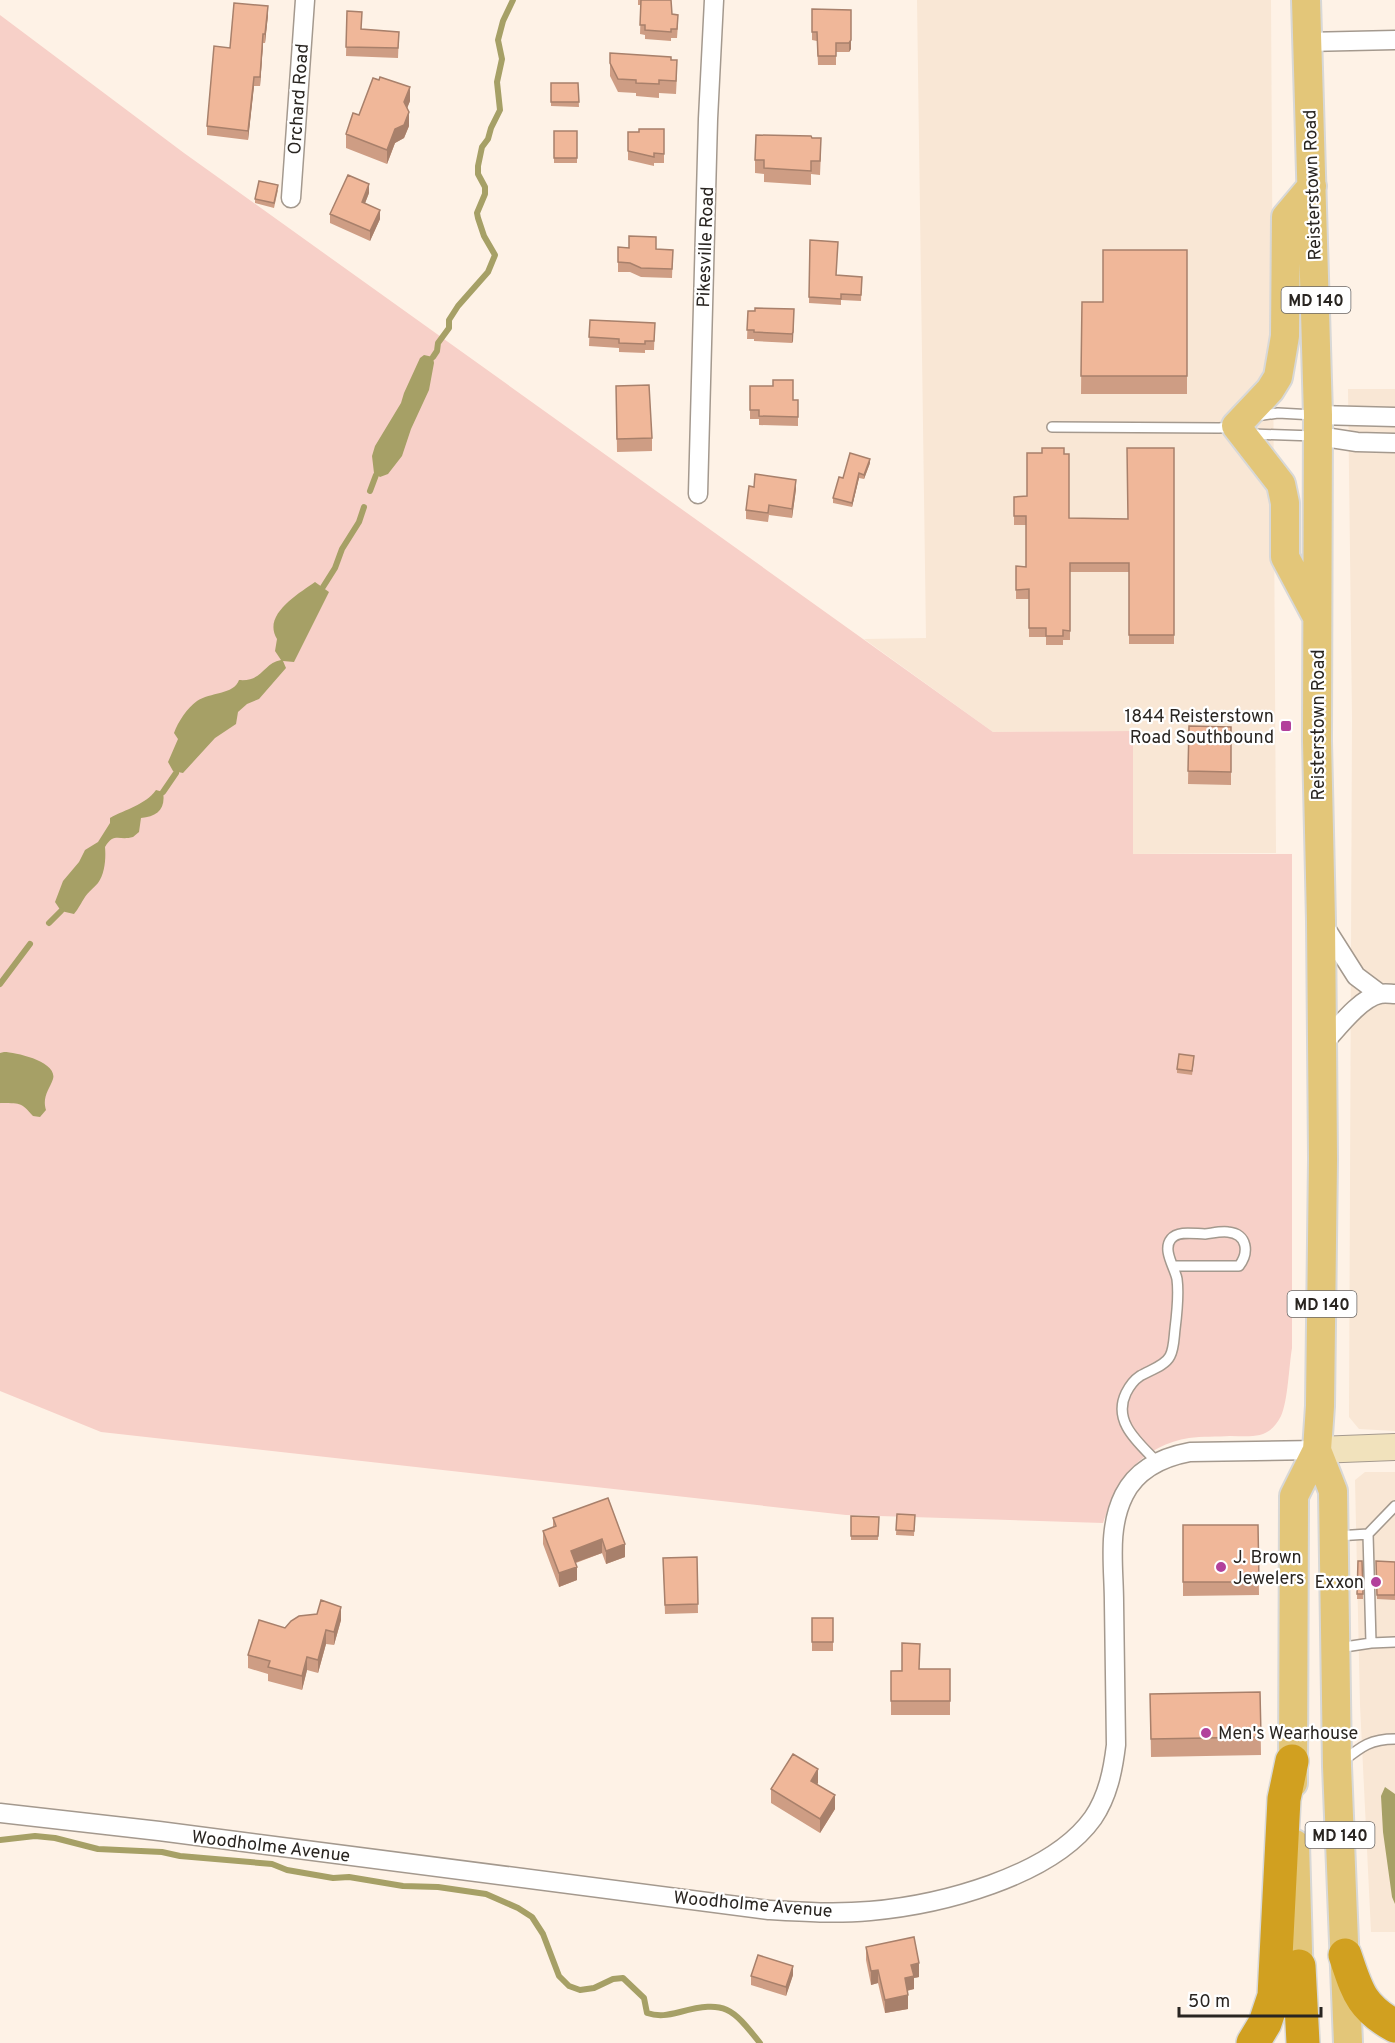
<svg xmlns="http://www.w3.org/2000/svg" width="1395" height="2043" viewBox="0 0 1395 2043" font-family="Overpass,sans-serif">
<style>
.built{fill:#f9e7d5}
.green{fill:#f7d0c8}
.water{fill:#a6a066}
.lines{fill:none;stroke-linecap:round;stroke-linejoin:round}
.stream{stroke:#a6a066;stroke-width:6}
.lane-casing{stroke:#a4998e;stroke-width:12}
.street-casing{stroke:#a4998e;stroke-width:21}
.secondary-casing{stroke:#a4998e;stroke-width:28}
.primary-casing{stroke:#d8d8d7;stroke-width:32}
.highway-casing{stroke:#d8d8d7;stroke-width:36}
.lane{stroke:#fff;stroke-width:9}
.street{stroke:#fff;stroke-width:18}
.secondary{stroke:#f1e2bc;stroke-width:26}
.primary{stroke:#e3c679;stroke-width:28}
.highway{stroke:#d1a020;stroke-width:33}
.wall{fill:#ce9d84}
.shaded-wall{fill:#a8806b}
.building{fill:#f0b799;stroke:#a8806b;stroke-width:1.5}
.poi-dot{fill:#b2419c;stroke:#fff;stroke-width:2}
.labels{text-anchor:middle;stroke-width:4.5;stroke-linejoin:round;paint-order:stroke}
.shield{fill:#fff;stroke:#696664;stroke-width:1.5}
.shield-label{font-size:16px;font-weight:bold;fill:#292521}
.street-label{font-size:18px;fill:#292521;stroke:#fff}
.poi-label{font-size:18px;fill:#292521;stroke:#fff;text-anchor:end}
</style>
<rect width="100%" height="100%" fill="#fef2e6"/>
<path class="built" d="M917,0H1271L1276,853L1133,854V731L993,732L864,639L926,638Z
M1348,389H1395V1431L1359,1429L1349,1417L1352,718Z
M1365,1472H1395V1932H1371L1360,1705L1355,1480Z"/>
<path class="green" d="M0,15L184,153L993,732L1133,731V854H1292V1348C1289,1365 1288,1401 1281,1416C1269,1440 1252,1436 1230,1436C1217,1437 1202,1436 1189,1438C1168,1441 1147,1452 1133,1467C1117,1482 1110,1503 1103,1523L846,1515L101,1432L0,1391Z"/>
<path class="water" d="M424,355L433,357L434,363L429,390L411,429L402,456L388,474L380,477L374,473L372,456L375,446L401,403L404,393L420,358Z
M315,582L329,592L294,662L283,661L286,668L259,699L247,704L238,712L236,724L215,738L183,773L173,771L168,762L178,739L174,733C178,722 187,708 197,701C210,692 234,695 239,680C263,682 263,663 281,660L275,651L277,639C262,615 298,594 315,582Z
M156,790L163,792C166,809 157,817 141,818L139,832L133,837C119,841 114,832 105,847C106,858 105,874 98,883C94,888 88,892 85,897C81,903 79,908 74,914L61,911L55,902L63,881L79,862L85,850L98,842L110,823V818C126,809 145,805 156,790Z
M4,1052C16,1052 58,1062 53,1079C49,1090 42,1097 46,1110L40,1117L33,1116C20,1101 20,1104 0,1103V1053Z
M1385,1787L1395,1794V1904L1392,1897L1383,1832L1381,1796Z"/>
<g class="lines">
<path class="stream" d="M433,357L437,351L438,343L449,328V320L458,306L488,272L495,255L484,236L478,218L477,213L485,194V187L478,174V166L482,147L488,139L491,128L500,110L497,82L502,59L498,40L503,21L513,0
M370,491L376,475
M323,587L335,568L342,549L359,522L364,507
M163,792L176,773
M49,923L61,911
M0,984L30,944
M0,1840L35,1836L55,1838L98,1849L162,1852L180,1856L272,1864L287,1870L333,1878L349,1877L403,1886L438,1887L486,1894L518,1908L532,1917L543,1934L559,1976L569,1986L580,1990L594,1988L613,1979L623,1978L644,1998L647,2013C659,2017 668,2015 680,2012C726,2000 732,2008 760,2043"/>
<g class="lane-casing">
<path id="lane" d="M1256,416L1278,413L1314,415
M1052,427L1219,428L1233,427
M1252,434L1315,436
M1157,1462C1139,1443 1112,1422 1126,1393C1129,1387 1134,1380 1140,1376C1150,1370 1165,1366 1170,1356C1174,1349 1174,1337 1175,1329C1177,1313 1179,1294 1177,1279C1175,1268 1162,1250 1171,1239C1178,1230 1195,1234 1205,1234C1213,1233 1221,1231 1228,1232C1248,1234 1249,1253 1239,1266H1173
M1368,1534L1371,1643
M1337,1536L1368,1534L1395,1506
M1338,1648L1371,1643L1395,1642
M1343,1761C1362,1746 1371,1739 1395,1739"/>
</g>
<g class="street-casing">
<path id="street" d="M1306,42L1395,40
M291,198L305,0
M1318,415L1395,417
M1318,436L1357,442L1395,443
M698,494L708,119L714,0
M1323,924L1356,976L1380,994
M1323,1044C1337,1029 1360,998 1380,994C1385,993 1391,994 1395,994
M0,1813L159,1831L769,1910C803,1912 836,1914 870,1911C939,1905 1051,1877 1093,1818C1108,1796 1113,1770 1116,1745C1115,1698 1115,1650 1114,1603C1114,1567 1107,1529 1124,1495C1137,1469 1163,1457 1190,1452L1317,1450"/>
</g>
<g class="secondary-casing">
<path id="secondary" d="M1317,1450L1395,1447"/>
</g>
<g class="primary-casing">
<path id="primary" d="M1312,186L1286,217L1285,336L1278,377L1270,390L1236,426L1281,484L1285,503V557L1317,617
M1317,1450L1333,1491L1337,1766L1348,2043
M1293,1783L1294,1496L1317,1450L1320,1406L1323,1159L1321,921L1317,741L1318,415L1306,0
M1295,1844L1299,1987"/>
</g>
<g class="highway-casing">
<path id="highway" d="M1345,1955C1357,1990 1360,2007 1395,2026
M1299,1966L1303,2043
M1253,2043L1265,2023L1274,1996L1284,1799L1292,1761"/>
</g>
<use href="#lane" class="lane"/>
<use href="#street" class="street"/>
<use href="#secondary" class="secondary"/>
<use href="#primary" class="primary"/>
<use href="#highway" class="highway"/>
</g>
<path class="wall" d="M638,0H671L672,14L678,24L677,38H671V41L645,39V35L640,34L641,5H638Z
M812,9L851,10V49L849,52H836V65H818L817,41L812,40Z
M347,11L362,29L399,32L398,58L346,56Z
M268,15L265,43H263L260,86H254L248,140L207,135V126L230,48Z
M610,53L671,60L677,74L676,94L659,93V98L636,96V93L618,92L610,76Z
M551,83H578L579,107L551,106Z
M410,101L407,108L409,126L404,138L395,143L387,164L346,148V134L359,115Z
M664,129V163H654V166L628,160V132H639Z
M554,131H577V163H554Z
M812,138L821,152L820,175L811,174V185L764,182V174L755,173V160Z
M278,190L274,208L255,203V199Z
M369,193L365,203L380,219L370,241L330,223V214Z
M810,240L837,275L862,277L861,301L841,300V305L809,303Z
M618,247L673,250L672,278L641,277L630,272H618Z
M1187,250V394H1081L1082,302H1103Z
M794,309L793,341L792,343L754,341V339H747L748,311Z
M590,320L655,323L654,350H645V353L619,352V348L589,346Z
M616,386L652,438V451L617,452Z
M750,386L793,400H798V426L759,425V419H750Z
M1174,448V644H1129V572H1070V640H1063V645H1046V637H1029V599H1016V566L1026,567V525H1014V497L1069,518L1128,519Z
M870,463L864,479L859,478L852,507L833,503V498Z
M796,489L792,518L769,515L768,522L746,519V510Z
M1189,726L1231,727V785L1188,784Z
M1194,1060L1192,1075L1177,1073V1069Z
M608,1498L625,1557L606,1564L602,1553L576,1563L577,1580L559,1587L543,1544V1531L553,1527V1518Z
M897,1514L915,1515L914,1536L896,1535Z
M851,1516L879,1517L878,1540H851Z
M1183,1525H1258L1259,1595L1183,1596Z
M697,1557L698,1613L665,1614L663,1558Z
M1358,1561H1362L1363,1599H1357Z
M1376,1561L1395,1562V1600L1377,1599Z
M317,1614L341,1620L334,1645L326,1644L318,1673L307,1670L302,1690L268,1681V1674L248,1668V1655L285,1628Z
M812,1618H833V1651H812Z
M919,1669H950V1715H891V1671Z
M1260,1692L1261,1755L1151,1757L1150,1694Z
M818,1783L817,1784L835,1809L820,1833L771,1803V1789Z
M866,1947L919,1977L914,1978V1989L907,1991L908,2009L885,2013L878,1983L871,1985L866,1960Z
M793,1975L786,1996L751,1985V1976Z"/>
<path class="shaded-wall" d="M268,6V15L265,43V34Z
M851,19V49L849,52V43Z
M263,34V43L260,86V77Z
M254,77V86L248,140V131Z
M410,87V101L404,116V102Z
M409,112V126L404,138L395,143L387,164V150L395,129Z
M369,184V193L362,211V202Z
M380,210V219L370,241V231Z
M794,309L793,341L792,343V334Z
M870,459V463L864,479V475Z
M859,473V478L852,507V503Z
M796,480V489L792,518V509Z
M602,1539V1553L571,1564V1551Z
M625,1544V1557L606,1564V1551Z
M577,1567V1580L559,1587V1573Z
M341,1607V1620L334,1645V1632Z
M326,1630V1644L318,1673V1660Z
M307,1657V1670L302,1690V1676Z
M818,1769V1783L811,1794V1781Z
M835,1795V1809L820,1833V1819Z
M919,1963V1977L914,1978V1989L905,1991V1978L911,1965Z
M793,1966V1975L786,1996V1987Z
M878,1970V1983L871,1985V1971Z
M908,1995V2009L885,2013V2000Z"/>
<path class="building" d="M641,0H671L672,14L678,15L677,29H671V32L645,30V25H640Z
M234,3L268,6L265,34H263L260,77H254L248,131L207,126L214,46L230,48Z
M812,9L851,10V40L849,43H836V56H818L817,32H812Z
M347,11L362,12L361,29L399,32L398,48L346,47Z
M610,53L671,57V60H677L676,81L659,80V84L636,83V80L618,79L610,63Z
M380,77L410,87L404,102L409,112L404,125L395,129L387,150L346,134L353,113L359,115L373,78L379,80Z
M551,83H578L579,102H551Z
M639,129H664V154L654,153V157L628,151V132H639Z
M554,131H577V158H554Z
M756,135L811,136L812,138H821L820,161H811V171L764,168V160H755Z
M348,175L369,184L362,202L380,210L370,231L330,214Z
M259,181L278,185L274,203L255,199Z
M629,236L656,237V249L673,250L672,269L641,268L630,263L618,262V247L629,248Z
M810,240L838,242L836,275L862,277L861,295L841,294V299L809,297Z
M1103,250H1187V376H1081L1082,302H1103Z
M755,308L794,309L793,332L792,334L754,332V330H747L748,311H755Z
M590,320L655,323L654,341H645V344L619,343V339L589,337Z
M773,380H793V400H798V417L759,416V410H750V386H773Z
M649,385L652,438L617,439L616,386Z
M1042,448H1064V454H1069V518L1128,519L1127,448H1174V635H1129V563H1070V631L1063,630V636H1046V628H1029V589L1016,590V566L1026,567V516H1014V497L1027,496V453H1042Z
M850,453L870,459L864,475L859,473L852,503L833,498L839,477L843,478Z
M755,474L796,480L792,509L769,505L768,513L746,510L749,486L754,487Z
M1189,726L1231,727V772L1188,771Z
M1179,1054L1194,1056L1192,1071L1177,1069Z
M608,1498L625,1544L606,1551L602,1539L571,1551L577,1567L559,1573L543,1531L556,1526L553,1518Z
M897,1514L915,1515L914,1531L896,1530Z
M851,1516L879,1517L878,1536H851Z
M1183,1525H1258L1259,1582H1183Z
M697,1557L698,1604L665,1605L663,1558Z
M1358,1561H1362L1363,1594H1357Z
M1376,1561L1395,1562V1595H1377Z
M321,1600L341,1607L334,1632L326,1630L318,1660L307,1657L302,1676L268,1667L270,1661L248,1655L259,1620L285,1628L291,1621L299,1616L317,1614Z
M812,1618H833V1642H812Z
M902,1643L920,1644L919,1669H950V1701H891V1671H902Z
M1260,1692L1261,1737L1151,1739L1150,1694Z
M793,1754L818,1769L811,1781L835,1795L820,1819L771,1789Z
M914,1937L919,1963L911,1965L914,1976L905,1978L908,1995L885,2000L878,1970L871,1971L866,1947Z
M758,1955L793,1966L786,1987L751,1976Z"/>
<g class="poi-dot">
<rect x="1280" y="720" width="12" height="12" rx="3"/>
<circle cx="1221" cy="1567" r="6"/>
<circle cx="1376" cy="1582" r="6"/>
<circle cx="1206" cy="1733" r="6"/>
</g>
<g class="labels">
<g class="shield">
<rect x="1281.5" y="287" width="69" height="26" rx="4.5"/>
<rect x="1287.5" y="1291" width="69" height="26" rx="4.5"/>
<rect x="1305.5" y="1822" width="69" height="26" rx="4.5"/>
</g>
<g class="shield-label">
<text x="1316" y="306">MD 140</text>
<text x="1322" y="1310">MD 140</text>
<text x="1340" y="1841">MD 140</text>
</g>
<g class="street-label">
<text transform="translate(298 99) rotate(-86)" y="6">Orchard Road</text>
<text transform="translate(1312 185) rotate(-92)" y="6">Reisterstown Road</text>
<text transform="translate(705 247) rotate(-88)" y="6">Pikesville Road</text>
<text transform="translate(1318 725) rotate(-90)" y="6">Reisterstown Road</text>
<text transform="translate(271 1846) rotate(7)" y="6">Woodholme Avenue</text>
<text transform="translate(753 1904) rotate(5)" y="6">Woodholme Avenue</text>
</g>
<g class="poi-label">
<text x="1274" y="722">1844 Reisterstown<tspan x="1274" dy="21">Road Southbound</tspan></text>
<text x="1233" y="1563" text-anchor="start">J. Brown<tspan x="1233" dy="21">Jewelers</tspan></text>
<text x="1364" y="1588">Exxon</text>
<text x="1218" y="1739" text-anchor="start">Men's Wearhouse</text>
</g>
</g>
<path d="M1179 2007v9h142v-9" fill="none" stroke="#292521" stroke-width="3"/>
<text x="1188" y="2007" font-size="18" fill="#292521" stroke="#ffffff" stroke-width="4.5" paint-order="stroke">50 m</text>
</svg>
